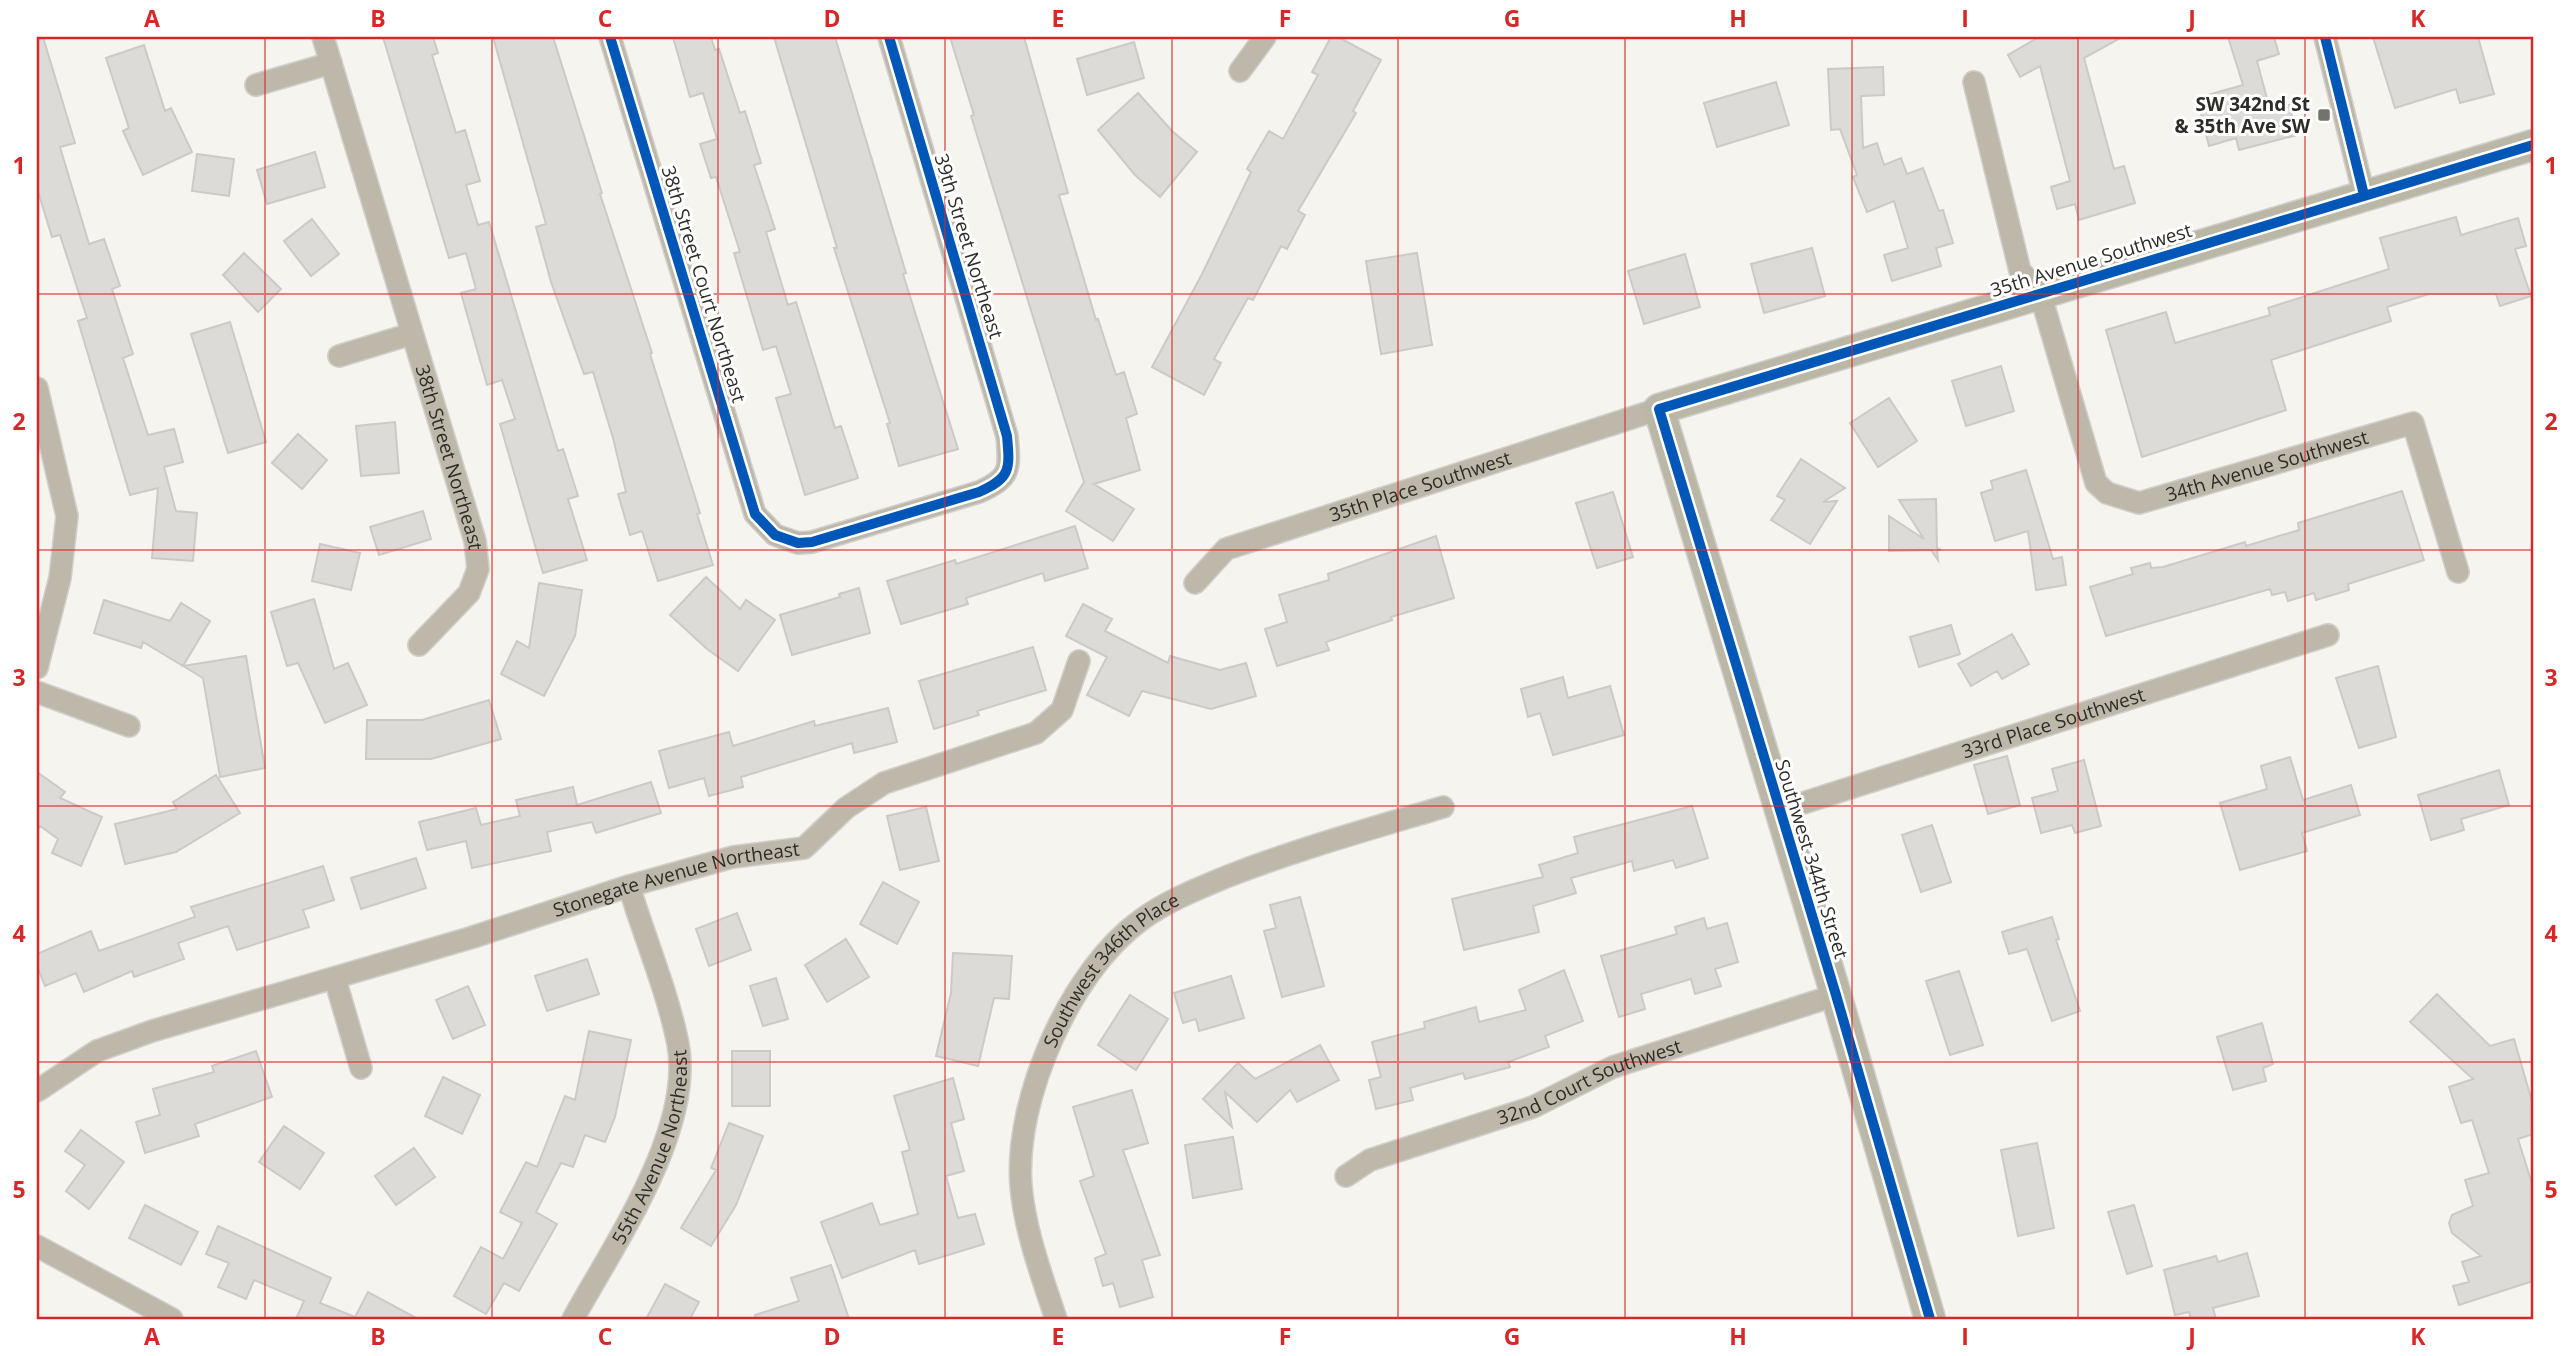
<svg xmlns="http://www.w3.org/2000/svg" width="2570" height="1356" viewBox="0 0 2570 1356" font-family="'Open Sans',sans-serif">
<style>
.building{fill:#dcdbd7;stroke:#cccac6;stroke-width:2}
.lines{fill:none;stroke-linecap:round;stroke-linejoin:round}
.street-casing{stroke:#d1cfcb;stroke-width:24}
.secondary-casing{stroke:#d1cfcb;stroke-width:33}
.street{stroke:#beb8ab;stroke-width:21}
.secondary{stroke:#bab7a7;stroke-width:30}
.cycleway-casing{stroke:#fff;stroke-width:15}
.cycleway{stroke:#0057b8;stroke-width:10}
.grid{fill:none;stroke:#d62828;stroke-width:2;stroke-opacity:0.55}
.poi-dot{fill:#73726d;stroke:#fff;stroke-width:2.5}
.labels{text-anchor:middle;stroke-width:6;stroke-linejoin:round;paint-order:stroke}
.poi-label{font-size:19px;font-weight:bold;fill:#2d2c27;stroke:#fff;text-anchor:end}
.street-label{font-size:19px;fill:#2d2c27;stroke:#fff}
.neatline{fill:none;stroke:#d62828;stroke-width:2.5}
.grid-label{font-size:23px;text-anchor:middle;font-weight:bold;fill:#d62828}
</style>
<rect width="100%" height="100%" fill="#f6f4ee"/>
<path class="building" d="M37,37H43L75,143L60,147L89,244L104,239L120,286L112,289L133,354L123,358L148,435L174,429L183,462L164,467L176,511L197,513L193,561L152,558L158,488L130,495L78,321L87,318L60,235L52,237L37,188Z
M383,37H433L438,53L432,55L456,133L465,130L480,181L466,185L478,225L489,222L558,451L563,449L578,496L568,499L587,560L543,573L500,424L515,419L502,380L487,385L461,293L476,289L466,253L449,258Z
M493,37H553L602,193L600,194L652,353L650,354L700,513L697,514L713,565L658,581L642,531L630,535L618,494L626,492L613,438L593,372L584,374L551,282L536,227L546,224Z
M673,37H711L715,50L719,49L740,113L745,111L761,163L754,165L775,229L766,232L788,305L796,302L835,428L841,426L858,478L805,495L776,398L791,394L776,346L763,350L734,253L740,252L716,177L711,178L700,144L717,139L703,93L690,97Z
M774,37H835L906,273L903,274L958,449L899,466L887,424L890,423L834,248H837Z
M950,37H1024L1068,193L1059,195L1096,320L1098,319L1116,375L1124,372L1137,414L1126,418L1140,470L1094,484L1134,509L1113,541L1066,511L1084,482L971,116L974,115Z
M1331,37H1338L1381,60L1353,111L1356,113L1298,211L1305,215L1287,249L1281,246L1253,300L1248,298L1214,359L1221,363L1204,395L1152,367L1202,274L1251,172L1247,169L1269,131L1283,139L1318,75L1312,72Z
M2039,37H2122L2084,58L2114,169L2124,166L2135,203L2079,220L2075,204L2057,209L2051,187L2070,181L2040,66L2020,77L2008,55Z
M2228,37H2274L2279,54L2257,61L2270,110L2289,105L2297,135L2239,150L2236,138L2209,146L2197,98L2243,85Z
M2373,37H2478L2494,94L2460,103L2456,89L2395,108Z
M1134,42L1144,78L1087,95L1077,59Z
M144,45L165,111L171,108L192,152L143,175L123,131L129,128L106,58Z
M1883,67L1884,95L1861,96L1863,148L1877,143L1884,165L1901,158L1907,174L1923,168L1939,211L1943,210L1953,243L1936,248L1941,266L1892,281L1884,255L1908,248L1894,201L1867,212L1853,177L1857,175L1840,129L1831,130L1828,69Z
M1776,82L1789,125L1717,147L1704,103Z
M1138,93L1172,131L1197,152L1160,197L1135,175L1098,130Z
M315,152L325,187L267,204L257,170Z
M197,154L234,159L229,196L192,191Z
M2456,217L2461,235L2518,218L2526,246L2515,249L2531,296L2500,306L2496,294H2429L2387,307L2391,321L2271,360L2286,410L2142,457L2106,330L2166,312L2175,343L2270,315L2268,308L2389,269L2380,238Z
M312,219L339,254L311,276L284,241Z
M1812,248L1825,296L1764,313L1751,264Z
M244,253L281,289L258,312L223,275Z
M1417,253L1432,345L1381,354L1366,261Z
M1685,254L1700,307L1644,324L1628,271Z
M230,322L266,442L228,453L191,334Z
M2001,366L2014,411L1966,426L1952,381Z
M1889,398L1917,441L1878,467L1850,423Z
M395,422L399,473L361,476L356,426Z
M298,434L327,460L302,489L272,463Z
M1801,459L1845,488L1823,502L1837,501L1810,544L1771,520L1785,500L1777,496Z
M2026,470L2053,559L2062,557L2066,585L2036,590L2028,531L1995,541L1981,493L1993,489L1991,481Z
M2402,491L2424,560L2348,584L2349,590L2316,600L2314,593L2288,601L2285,592L2272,595L2270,589L2106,636L2090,587L2133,574L2131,568L2150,563L2151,568L2163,567L2245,542L2246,546L2299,530L2298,523Z
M1613,492L1633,557L1597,568L1576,503Z
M1936,499L1937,548L1941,550H1937L1938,560L1931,550L1889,551V516L1924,539L1899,500Z
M423,511L431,539L379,555L370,527Z
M1075,526L1088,568L1045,581L1043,573L966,598L968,604L901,624L887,581L955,560L956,564Z
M1436,536L1454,598L1391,617L1392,620L1326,642L1329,650L1277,666L1265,629L1287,622L1279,595L1329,580L1328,574Z
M320,544L360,553L351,590L312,581Z
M706,577L740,609L746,600L775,620L738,671L707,649L670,615Z
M539,583L582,590L575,636L544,696L501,674L517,641L529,648Z
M859,588L870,633L792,655L780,615L840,597L839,594Z
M314,599L334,669L348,663L367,705L325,723L298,663L287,666L271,612Z
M104,600L170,621L181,603L210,621L183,666L246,656L265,768L220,777L203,678L143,642L141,648L94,633Z
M1083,604L1112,619L1105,631L1168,663L1170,656L1220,670L1246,663L1256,696L1211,709L1142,691L1129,716L1087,695L1107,657L1066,636Z
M1951,625L1960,654L1919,667L1910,637Z
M2012,634L2029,664L2002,679L1997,671L1971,686L1958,664Z
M1033,647L1046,690L977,711L979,715L934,729L919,681Z
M2378,666L2396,737L2359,748L2336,678Z
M1563,677L1568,698L1610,686L1624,735L1553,755L1540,713L1528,717L1521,689Z
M489,700L501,739L431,759H366L367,720H422Z
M888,708L897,742L854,753L852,743L741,777L743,787L709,796L704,778L669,788L659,751L729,732L733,746L814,721L815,726Z
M2007,756L2020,805L1988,814L1974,765Z
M2290,757L2303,800L2351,785L2360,815L2302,833L2307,851L2240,870L2220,803L2267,789L2261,766Z
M2084,760L2101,826L2075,833L2072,825L2041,833L2032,798L2058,791L2052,769Z
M2499,770L2509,805L2461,819L2464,830L2431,840L2418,795Z
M37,772L65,792L60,798L102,817L81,866L52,853L58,839L40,826L37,831Z
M216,775L240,813L176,852L125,864L115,824L177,809L173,802Z
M651,782L661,813L596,833L592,822L547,832L551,851L472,868L466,841L427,850L419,822L476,808L481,825L520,816L516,800L573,787L577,805Z
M1692,806L1708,858L1676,868L1673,860L1634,871L1632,861L1571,878L1576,893L1533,906L1539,932L1464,950L1452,899L1543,877L1539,865L1578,853L1574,837Z
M926,807L939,861L900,870L887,816Z
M1932,825L1951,882L1921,892L1902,835Z
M416,858L426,888L361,909L351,878Z
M323,866L334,900L303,910L309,927L237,950L228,926L178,943L184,959L134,977L132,971L84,992L76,973L45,986L37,966V954L91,931L99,951L195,917L191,907Z
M883,882L919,902L897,944L860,924Z
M1300,897L1324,986L1282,997L1264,931L1276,928L1270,905Z
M737,913L751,950L709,966L696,929Z
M2052,917L2059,939L2056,940L2080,1011L2052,1021L2027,949L2009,954L2002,932Z
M1704,918L1707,929L1727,923L1738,962L1715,969L1721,986L1695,994L1691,979L1641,994L1645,1009L1619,1017L1601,956L1677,934L1675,927Z
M846,939L869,977L827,1002L805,965Z
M953,953L1012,956L1009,999L994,998L978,1066L936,1056L951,993Z
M587,959L599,994L547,1011L535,976Z
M1564,970L1583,1021L1545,1036L1549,1047L1508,1062L1510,1067L1465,1079L1463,1073L1410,1088L1413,1100L1376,1109L1369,1080L1381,1077L1372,1042L1425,1028L1424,1022L1476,1007L1479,1022L1526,1010L1519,990Z
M1959,971L1983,1045L1950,1055L1926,981Z
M1231,976L1244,1018L1199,1031L1196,1019L1183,1023L1174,993Z
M776,978L788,1019L763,1026L750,986Z
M468,986L485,1025L453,1039L436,1000Z
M2437,994L2490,1046L2514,1039L2533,1105V1134L2518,1139L2533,1187V1281L2459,1305L2453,1286L2469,1282L2462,1262L2481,1256L2452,1233L2449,1223L2452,1215L2473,1206L2465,1180L2489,1173L2472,1120L2461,1123L2449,1087L2473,1079L2410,1022Z
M1130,995L1168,1019L1136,1070L1098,1045Z
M2262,1023L2273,1064L2263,1068L2266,1081L2233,1090L2217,1037Z
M589,1031L631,1040L615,1117L605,1142L585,1135L573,1167L561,1163L536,1212L557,1224L519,1291L504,1283L486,1314L454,1296L481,1247L503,1259L522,1223L500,1212L526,1162L537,1167L565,1096L575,1100Z
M1320,1045L1339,1080L1297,1102L1290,1090L1257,1122L1225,1092L1232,1127L1203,1099L1238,1063L1255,1079Z
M256,1051L272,1097L195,1124L199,1136L145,1153L136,1122L160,1115L153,1089L214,1072L212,1066Z
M732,1051H770V1106H732Z
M443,1077L480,1095L462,1134L425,1116Z
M953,1078L964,1119L951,1123L964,1171L946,1176L958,1218L975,1214L984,1244L919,1264L915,1250L842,1278L821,1222L872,1203L880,1225L918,1214L902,1152L910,1150L894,1096Z
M1132,1090L1148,1143L1123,1150L1160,1255L1142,1260L1153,1297L1120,1307L1113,1283L1103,1286L1095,1258L1106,1254L1080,1181L1094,1176L1073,1107Z
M729,1123L763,1136L736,1205L711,1246L681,1228L716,1170L711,1168Z
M284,1126L324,1153L300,1189L259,1162Z
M81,1130L124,1162L89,1209L66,1191L85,1165L65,1151Z
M1233,1137L1242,1189L1193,1198L1185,1145Z
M2037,1143L2054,1228L2018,1236L2001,1150Z
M414,1148L435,1177L396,1205L375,1176Z
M145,1205L198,1232L181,1265L129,1238Z
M2134,1205L2152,1266L2127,1274L2108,1212Z
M218,1226L331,1278L320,1303L355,1317L368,1292L418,1319H296L304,1301L254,1280L246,1299L218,1287L229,1263L206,1254Z
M2247,1253L2259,1296L2213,1308L2216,1319H2191L2189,1312L2175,1315L2164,1270L2216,1256L2218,1262Z
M831,1265L849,1319H756L755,1315L799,1301L791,1278Z
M665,1284L699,1302L690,1319H646Z"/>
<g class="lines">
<g class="street-casing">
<g id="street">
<path id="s1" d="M323,37L475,541L478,569L469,593L419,645"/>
<path d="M610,37L755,514L775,535L798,543L812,542L979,492C1011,478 1010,469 1007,436L889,37"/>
<path d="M2325,37L2364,195"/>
<path d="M1240,71L1265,37"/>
<path id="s2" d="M1974,82L2020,271L2040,293L2096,483L2107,493L2139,503L2413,423L2458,572"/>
<path d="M256,85L331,63"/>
<path d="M339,356L411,334"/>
<path d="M37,388L67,516L60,578L37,668"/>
<path id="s3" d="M1195,583L1226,549L1659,409"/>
<path d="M37,692L129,726"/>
<path id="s4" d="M1778,811L2328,635"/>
<path d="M335,979L361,1068"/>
<path id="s5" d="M37,1091L97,1051L152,1031L470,938L629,886L733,857L804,848L846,808L884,783L1036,733L1062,710L1079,661"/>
<path id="s6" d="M1346,1176L1370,1160L1533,1107L1613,1067L1836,995"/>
<path d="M37,1246L172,1319"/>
<path id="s7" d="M573,1319C613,1246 694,1130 678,1044C668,993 644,936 629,886"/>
<path id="s8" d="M1056,1319C1042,1276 1025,1232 1021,1186C1014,1100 1070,971 1141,920C1167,901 1197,889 1226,877C1297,849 1370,829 1443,807"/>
</g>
</g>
<g class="secondary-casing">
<path id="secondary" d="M1930,1319L1836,995L1659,409L2533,145"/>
</g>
<use href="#street" class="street"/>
<use href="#secondary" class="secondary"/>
<g class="cycleway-casing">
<path id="cycleway" d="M610,37L755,514L775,535L798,543L812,542L979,492C1011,478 1010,469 1007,436L889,37
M2325,37L2364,195
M1930,1319L1836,995L1659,409L2533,145"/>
</g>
<use href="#cycleway" class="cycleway"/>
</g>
<path class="grid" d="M265,37V1319M492,37V1319M718,37V1319M945,37V1319M1172,37V1319M1398,37V1319M1625,37V1319M1852,37V1319M2078,37V1319M2305,37V1319M37,294H2533M37,550H2533M37,806H2533M37,1062H2533"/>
<rect class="poi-dot" x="2317" y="108" width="14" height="14" rx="3.5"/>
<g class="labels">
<g class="poi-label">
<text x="2310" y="111">SW 342nd St<tspan x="2310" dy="22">&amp; 35th Ave SW</tspan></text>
</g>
<g class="street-label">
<text transform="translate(969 246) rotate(73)" y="7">39th Street Northeast</text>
<text transform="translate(2091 260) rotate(-17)" y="7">35th Avenue Southwest</text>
<text transform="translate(704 284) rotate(73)" y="7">38th Street Court Northeast</text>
<text dy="7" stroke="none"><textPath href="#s1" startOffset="439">38th Street Northeast</textPath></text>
<text dy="7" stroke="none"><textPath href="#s2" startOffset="604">34th Avenue Southwest</textPath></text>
<text dy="7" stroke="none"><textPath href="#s3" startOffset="250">35th Place Southwest</textPath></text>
<text dy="7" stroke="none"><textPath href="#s4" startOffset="289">33rd Place Southwest</textPath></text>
<text transform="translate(1812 859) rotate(73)" y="7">Southwest 344th Street</text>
<text dy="7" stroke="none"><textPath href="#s5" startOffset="677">Stonegate Avenue Northeast</textPath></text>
<text dy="7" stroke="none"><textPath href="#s8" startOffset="382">Southwest 346th Place</textPath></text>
<text dy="7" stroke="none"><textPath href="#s6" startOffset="262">32nd Court Southwest</textPath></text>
<text dy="7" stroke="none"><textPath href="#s7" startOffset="191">55th Avenue Northeast</textPath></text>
</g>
</g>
<rect width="2570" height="1356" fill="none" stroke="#ffffff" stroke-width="77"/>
<rect x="38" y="38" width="2494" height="1280" class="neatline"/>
<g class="grid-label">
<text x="152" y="27">A</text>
<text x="378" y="27">B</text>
<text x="605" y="27">C</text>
<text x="832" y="27">D</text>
<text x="1058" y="27">E</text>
<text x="1285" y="27">F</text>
<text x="1512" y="27">G</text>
<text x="1738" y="27">H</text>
<text x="1965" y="27">I</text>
<text x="2192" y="27">J</text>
<text x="2418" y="27">K</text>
<text x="19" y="174">1</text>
<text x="2551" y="174">1</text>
<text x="19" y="430">2</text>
<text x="2551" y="430">2</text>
<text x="19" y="686">3</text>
<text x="2551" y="686">3</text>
<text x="19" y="942">4</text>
<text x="2551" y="942">4</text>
<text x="19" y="1198">5</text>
<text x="2551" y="1198">5</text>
<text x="152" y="1345">A</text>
<text x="378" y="1345">B</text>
<text x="605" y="1345">C</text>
<text x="832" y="1345">D</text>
<text x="1058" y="1345">E</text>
<text x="1285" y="1345">F</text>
<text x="1512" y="1345">G</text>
<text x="1738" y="1345">H</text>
<text x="1965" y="1345">I</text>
<text x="2192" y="1345">J</text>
<text x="2418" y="1345">K</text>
</g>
</svg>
